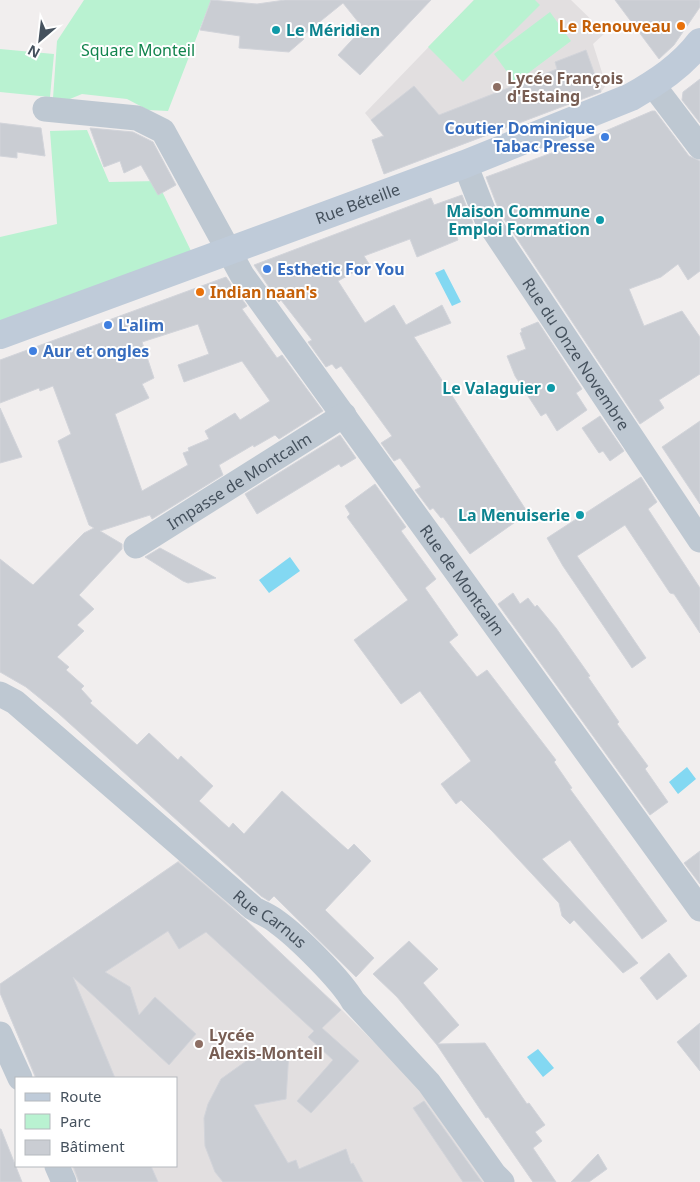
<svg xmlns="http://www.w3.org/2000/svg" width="700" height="1182" viewBox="0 0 700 1182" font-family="'Noto Sans',sans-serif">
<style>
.education{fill:#e2dfe0}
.green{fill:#b9f2d1}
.water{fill:#83d8f2}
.building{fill:#cacdd3;stroke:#d2d4da;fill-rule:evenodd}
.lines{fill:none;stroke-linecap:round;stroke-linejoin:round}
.minor{stroke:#bec8d2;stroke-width:25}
.secondary{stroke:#bfcbd9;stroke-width:28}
.food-dot{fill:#e8710a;stroke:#fff;stroke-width:2}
.culture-dot{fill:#0f9aa8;stroke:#fff;stroke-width:2}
.education-dot{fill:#8d6e63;stroke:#fff;stroke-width:2}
.shop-dot{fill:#3f7fe0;stroke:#fff;stroke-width:2}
.labels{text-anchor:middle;stroke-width:4;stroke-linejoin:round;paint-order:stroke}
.food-label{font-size:16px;font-weight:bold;fill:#c56008;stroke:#fff;text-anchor:end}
.culture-label{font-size:16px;font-weight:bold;fill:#0d838f;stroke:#fff;text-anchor:end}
.park-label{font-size:16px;fill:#11844d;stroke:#fff}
.education-label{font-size:16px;font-weight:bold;fill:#785e54;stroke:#fff;text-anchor:start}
.shop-label{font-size:16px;font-weight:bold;fill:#366cbe;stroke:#fff;text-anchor:start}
.street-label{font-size:16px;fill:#45515d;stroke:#fff}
</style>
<rect width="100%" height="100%" fill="#f1eeee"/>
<path class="education" d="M474,0H571L605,33L593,44L606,85L601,92L384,174L372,140L383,135L365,113Z
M181,859L341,1009L430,1098L488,1182H78L71,1166H176V1078H35L0,992V985Z"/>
<path class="green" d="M84,0H211L168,111L148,110L127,99L82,94L65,101L53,98L57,41Z
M474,0H535L540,5L463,82L428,47Z
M550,12L571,41L515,83L494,54Z
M0,49L54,54L50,97L0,92Z
M87,130L109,182L157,181L192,253L0,321V237L57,224L50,131Z"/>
<path class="water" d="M444,269L461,302L452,306L435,273Z
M290,557L300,571L269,593L259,580Z
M687,767L696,779L678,794L669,782Z
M538,1049L554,1068L543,1077L527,1057Z"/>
<path class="building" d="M211,0L257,4L285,0H431L360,75L338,55L363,28L343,3L301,37L304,39L289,52L239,48L240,36L200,30Z
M615,0H700V7L674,45L659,59Z
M586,50L601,92L384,174L372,140L384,136L371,120L414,86L439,115L557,69L555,62Z
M700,79V123L682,100L683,92Z
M652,111H655L689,156L700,161V271L688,280L678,264L661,277L629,289L644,326L682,311L700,337V374L659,400L664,408L640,424L500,213L486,177L568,147Z
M0,123L41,128L45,156L17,152V158L0,156Z
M90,128L133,132L153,142L176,185L158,195L141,165L124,173L120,161L104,167Z
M462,195L473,223L454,229L458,240L417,257L410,239L364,256L369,264L338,281L365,323L394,305L406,325L442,305L451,323L414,337L528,513L470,554L443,517L441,518L433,508L430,510L415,490L421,487L400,458L394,461L381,443L392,436L341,366L336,369L332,364L326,367L308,342L312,340L281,300L279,302L254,265L431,198L434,205Z
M226,277L247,306L242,309L260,334L277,358L282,355L323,411L279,439L275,435L254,447L253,445L219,465L223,475L152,519L150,515L100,531L122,544V549L79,595L94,609L77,625L84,631L57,657L69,667L66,670L84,686L81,689L92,701L90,703L137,745L149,733L178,760L181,756L213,786L199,801L229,828L233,823L244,834L282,791L348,850L354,844L371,861L325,910L374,958L356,977L274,896L269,901L261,896L58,713L26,687L0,672V559L33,585L84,533L94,528L89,525L58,441L71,434L53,386L40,391L39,388L0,403V360ZM198,324L209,354L178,365L184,382L242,361L270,401L240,420L235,413L205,431L209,439L188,448L189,451L183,453L188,465L142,491L115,414L149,398L142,384L154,378L142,342Z
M538,322L582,389L576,393L587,410L557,431L546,413L541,416L515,376L507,356L526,349L520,333L522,332L521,329Z
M0,408L22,457L0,463Z
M600,416L624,451L610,461L603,451L599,453L582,428Z
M700,421V504L662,447Z
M340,435L356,458L341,467L339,464L257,514L245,494Z
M641,477L657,502L648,509L700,588V633L674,594L670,593L625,525L577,556L646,658L632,668L563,566L547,538Z
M375,484L406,527L401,531L436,579L425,588L458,635L449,642L477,677L487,670L556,760L554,762L572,788L570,789L667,921L642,939L570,840L542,859L638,963L623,973L574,920L570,924L562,916L559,903L492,831L461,800L456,804L441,784L471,761L420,691L401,704L354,640L408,600L347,517L350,514L345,506Z
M160,548L216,578L188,583L183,581L145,557Z
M513,593L520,604L528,598L535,607L537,605L556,628L590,676L588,677L619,722L617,724L648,766L645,769L668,802L650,815L498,604Z
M700,851V884L684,863Z
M178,862L247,921L341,1010L322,1028L359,1061L311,1113L297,1101L333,1060L308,1037L314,1031L206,932L179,949L168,931L105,972L130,987L139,1015L155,997L196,1034L169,1065L73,977L115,1078H36L0,993V984Z
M409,941L438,969L423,983L459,1025L438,1044L485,1043L527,1104L529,1103L545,1125L535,1132L542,1141L533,1148L556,1182H533L488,1117L486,1118L437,1045L397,997L373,974Z
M669,953L687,976L657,1000L640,978Z
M700,1023V1071L677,1042Z
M289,1051L286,1099L254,1105L288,1163L296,1160L299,1169L346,1149L351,1164L353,1163L363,1182H223L215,1172L205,1146L204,1118L208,1104L221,1079L249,1059L262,1054Z
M424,1101L482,1182H463L413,1108Z
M0,1129H1L22,1182H0Z
M598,1154L607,1169L589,1182H571Z
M73,1166H151L158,1182H79Z"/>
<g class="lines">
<g class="minor">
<path d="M653,85L700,147"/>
<path id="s1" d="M45,109L137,118L163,131L242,275L700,909"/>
<path id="s2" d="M465,164L487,220L700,540"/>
<path id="s3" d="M136,546L344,415"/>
<path id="s4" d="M0,694L15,702L253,908C261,913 270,916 277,922C298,937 341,980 353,1001L429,1083L494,1174L502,1182"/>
<path d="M0,1034L20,1078"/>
<path d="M57,1166L64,1182"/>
</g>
<path class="secondary" id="s5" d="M0,335L465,164L631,97C657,82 682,66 700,42"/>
</g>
<g class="food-dot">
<circle cx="681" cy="26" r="5"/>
<circle cx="200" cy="292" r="5"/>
</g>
<g class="culture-dot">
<circle cx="276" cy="30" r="5"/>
<circle cx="600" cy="220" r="5"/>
<circle cx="551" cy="388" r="5"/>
<circle cx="580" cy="515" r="5"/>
</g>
<g class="education-dot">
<circle cx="497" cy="87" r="5"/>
<circle cx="199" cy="1044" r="5"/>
</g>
<g class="shop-dot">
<circle cx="605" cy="137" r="5"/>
<circle cx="267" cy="269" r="5"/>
<circle cx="108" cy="325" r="5"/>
<circle cx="33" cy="351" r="5"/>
</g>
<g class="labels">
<g class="food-label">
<text x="671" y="32">Le Renouveau</text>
<text x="210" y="298" text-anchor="start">Indian naan's</text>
</g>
<g class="culture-label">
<text x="286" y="36" text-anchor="start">Le Méridien</text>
<text x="590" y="217">Maison Commune<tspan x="590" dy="18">Emploi Formation</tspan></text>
<text x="541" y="394">Le Valaguier</text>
<text x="570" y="521">La Menuiserie</text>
</g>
<g class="park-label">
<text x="138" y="56">Square Monteil</text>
</g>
<g class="education-label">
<text x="507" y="84">Lycée François<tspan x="507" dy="18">d'Estaing</tspan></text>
<text x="209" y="1041">Lycée<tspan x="209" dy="18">Alexis-Monteil</tspan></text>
</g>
<g class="shop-label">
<text x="595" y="134" text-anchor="end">Coutier Dominique<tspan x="595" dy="18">Tabac Presse</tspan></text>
<text x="277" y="275">Esthetic For You</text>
<text x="118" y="331">L'alim</text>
<text x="43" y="357">Aur et ongles</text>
</g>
<g class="street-label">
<text dy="6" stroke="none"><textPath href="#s5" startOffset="381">Rue Béteille</textPath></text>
<text dy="6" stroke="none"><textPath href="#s2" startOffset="221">Rue du Onze Novembre</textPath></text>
<text dy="6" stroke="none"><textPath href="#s3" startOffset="122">Impasse de Montcalm</textPath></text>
<text dy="6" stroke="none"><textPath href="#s1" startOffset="662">Rue de Montcalm</textPath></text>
<text dy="6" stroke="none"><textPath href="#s4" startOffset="352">Rue Carnus</textPath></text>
</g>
</g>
<rect x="15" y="1077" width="162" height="90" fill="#ffffff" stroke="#b5b9be"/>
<rect x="25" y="1093" width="25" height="8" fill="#bfcbd9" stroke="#b5b9be"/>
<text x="60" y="1102" font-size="15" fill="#45515d">Route</text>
<rect x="25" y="1114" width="25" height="15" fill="#b9f2d1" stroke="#b5b9be"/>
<text x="60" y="1127" font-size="15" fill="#45515d">Parc</text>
<rect x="25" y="1140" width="25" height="15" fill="#cacdd3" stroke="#b5b9be"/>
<text x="60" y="1152" font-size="15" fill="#45515d">Bâtiment</text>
<g transform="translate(40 40) rotate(208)" stroke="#ffffff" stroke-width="4" paint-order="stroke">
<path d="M0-4L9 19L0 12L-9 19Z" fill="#45515d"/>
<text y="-8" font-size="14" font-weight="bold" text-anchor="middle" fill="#45515d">N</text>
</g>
</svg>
